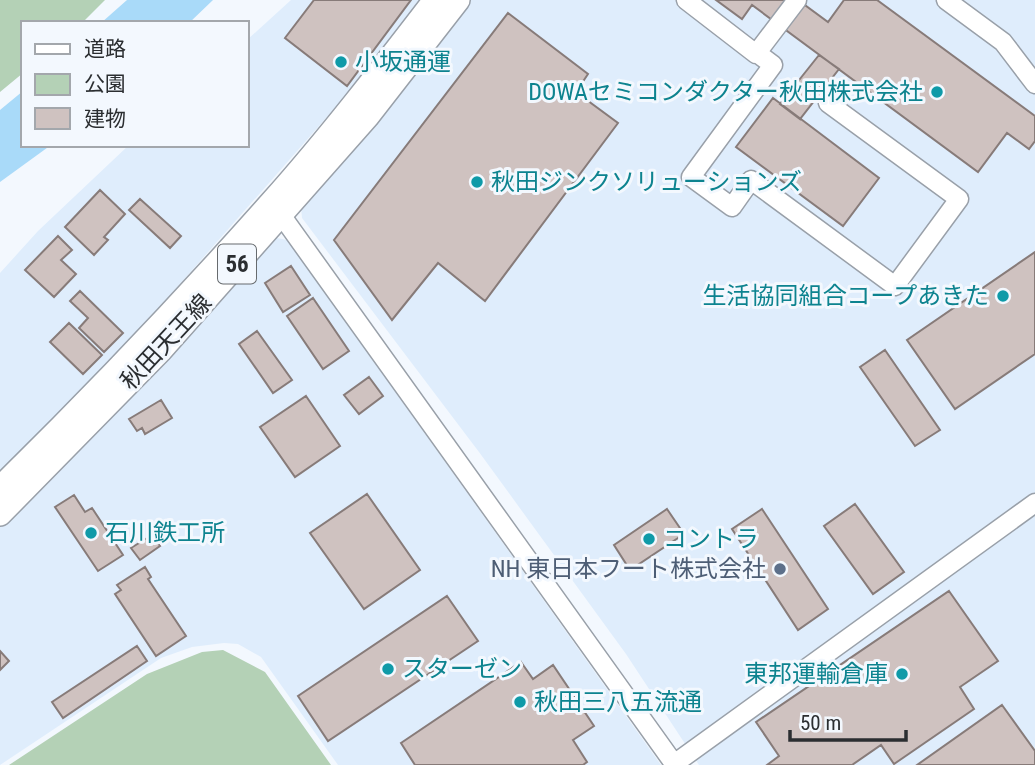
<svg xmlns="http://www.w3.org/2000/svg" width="1035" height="765" viewBox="0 0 1035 765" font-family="'Roboto Condensed','Noto Sans JP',sans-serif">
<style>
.built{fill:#dfedfc}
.green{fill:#b4d1b6}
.water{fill:#a9daf9}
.building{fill:#cfc2c0;stroke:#877b79;stroke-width:2}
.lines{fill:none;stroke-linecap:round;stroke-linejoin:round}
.minor-casing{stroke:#99a0a9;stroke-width:21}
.major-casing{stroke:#99a0a9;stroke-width:26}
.minor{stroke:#fff;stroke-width:18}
.major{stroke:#fff;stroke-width:23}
.culture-dot{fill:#0f9aa8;stroke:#f3f8fe;stroke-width:2.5}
.service-dot{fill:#5c6f8a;stroke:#f3f8fe;stroke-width:2.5}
.labels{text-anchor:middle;stroke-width:6;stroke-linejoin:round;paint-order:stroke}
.shield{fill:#f3f8fe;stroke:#676b6e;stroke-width:2}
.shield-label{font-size:23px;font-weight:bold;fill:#2b2e31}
.culture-label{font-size:24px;fill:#0d838f;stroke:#f3f8fe;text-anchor:start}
.street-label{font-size:24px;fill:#2b2e31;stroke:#f3f8fe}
.service-label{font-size:24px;fill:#4e5e75;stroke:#f3f8fe;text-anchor:end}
</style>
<rect width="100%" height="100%" fill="#f3f8fe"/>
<path class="built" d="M291,0H420L356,84L77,401L0,473V273L38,231L129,145H247V40Z
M468,0H1035V765H699L626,654L479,452L302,218L301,208Z
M277,238L287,240L661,765H338L261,657L238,644L224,643L192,647L161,658L0,765V522L265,244Z"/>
<path class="green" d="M0,0H105L82,23H23V73L0,92Z
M223,650L265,672L331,765H9L147,674L202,652Z"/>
<path class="water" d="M127,0H213L189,23H101Z
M23,91V145H51L0,182V110Z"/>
<path class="building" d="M314,0H411L347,86L285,38Z
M716,0H798L828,22L844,0H877L1035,116V141L1029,149L1007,133L978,172L752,5L742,19Z
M508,13L588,74L576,92L618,123L485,301L438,263L392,320L334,240Z
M819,55L839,69L800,119L780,104Z
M773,98L879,178L843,226L736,147Z
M100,190L125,214L104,237L108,240L94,255L65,227Z
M140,199L181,236L170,248L129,210Z
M58,236L72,250L61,260L76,274L54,297L25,270Z
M1035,252V354L955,409L907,340Z
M291,266L310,295L283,312L265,283Z
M80,291L123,333L104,352L79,328L88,318L70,301Z
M313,298L349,351L323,369L287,316Z
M69,323L102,355L83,374L50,342Z
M257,331L292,380L273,393L239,344Z
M885,350L940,430L915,446L860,367Z
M369,377L383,396L359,414L344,395Z
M306,396L340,446L295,477L260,427Z
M161,400L172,418L145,434L142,428L137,431L129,419Z
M367,494L420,570L364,609L310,533Z
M74,495L85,512L92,508L123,555L98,571L55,507Z
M855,504L904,572L873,594L824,526Z
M667,509L684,534L630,570L614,545Z
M762,509L828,609L798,630L732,529Z
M152,535L160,546L140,560L131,548Z
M145,567L151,577L148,579L186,636L156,656L115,594L121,590L117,585Z
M949,591L998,661L960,687L974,709L894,764L881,745L852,765H767L779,756L756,722Z
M447,596L478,641L328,741L298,696Z
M137,646L147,661L63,718L52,702Z
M0,651L9,661L0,670Z
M521,662L533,679L553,665L594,726L573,740L587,762L583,765H415L401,743Z
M1002,705L1035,751V765H917Z"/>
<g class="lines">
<g class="minor-casing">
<path id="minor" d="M686,0L756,54L797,0
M946,0L1003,42L1035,84
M757,53L773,65L691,177L732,207L751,180L895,286L959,199L828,103
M274,205L675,765
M674,764L1035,503"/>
</g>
<g class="major-casing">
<path id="major" d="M0,488C94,396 184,301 271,203C329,138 382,69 435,0
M0,514L161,350L367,117L458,0"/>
</g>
<use href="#minor" class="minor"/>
<use href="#major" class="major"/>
</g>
<g class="culture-dot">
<circle cx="341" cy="62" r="7"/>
<circle cx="937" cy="92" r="7"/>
<circle cx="477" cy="182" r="7"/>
<circle cx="1003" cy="296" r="7"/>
<circle cx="91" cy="533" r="7"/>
<circle cx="649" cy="539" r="7"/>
<circle cx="388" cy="669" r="7"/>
<circle cx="902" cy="674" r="7"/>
<circle cx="520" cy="702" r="7"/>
</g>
<circle class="service-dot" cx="780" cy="569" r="7"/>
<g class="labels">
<rect class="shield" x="218" y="244.5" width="38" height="39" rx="5"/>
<g class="shield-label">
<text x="237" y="272">56</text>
</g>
<g class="culture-label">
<text x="355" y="70">小坂通運</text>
<text x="923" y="100" text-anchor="end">DOWAセミコンダクター秋田株式会社</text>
<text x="491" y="190">秋田ジンクソリューションズ</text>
<text x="989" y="304" text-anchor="end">生活協同組合コープあきた</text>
<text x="105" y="541">石川鉄工所</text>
<text x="663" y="547">コントラ</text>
<text x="402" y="677">スターゼン</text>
<text x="888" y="682" text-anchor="end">東邦運輸倉庫</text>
<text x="534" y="710">秋田三八五流通</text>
</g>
<g class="street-label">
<text transform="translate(166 342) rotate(-47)" y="8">秋田天王線</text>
</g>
<g class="service-label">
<text x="766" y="577">NH 東日本フート株式会社</text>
</g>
</g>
<rect x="21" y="21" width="228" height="126" fill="#f3f8fe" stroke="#a3a7ac" stroke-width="2"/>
<rect x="35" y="44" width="35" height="10" fill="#ffffff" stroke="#a3a7ac" stroke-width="2"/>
<text x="84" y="56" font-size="21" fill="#2b2e31">道路</text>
<rect x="35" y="74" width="35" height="21" fill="#b4d1b6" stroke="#a3a7ac" stroke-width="2"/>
<text x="84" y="91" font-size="21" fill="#2b2e31">公園</text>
<rect x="35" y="108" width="35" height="21" fill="#cfc2c0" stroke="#a3a7ac" stroke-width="2"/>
<text x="84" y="126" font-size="21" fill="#2b2e31">建物</text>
<path d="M790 730v10h116v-10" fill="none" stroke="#2b2e31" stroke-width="3.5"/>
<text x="800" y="730" font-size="21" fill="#2b2e31" stroke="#f3f8fe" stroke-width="5" paint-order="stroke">50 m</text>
</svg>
